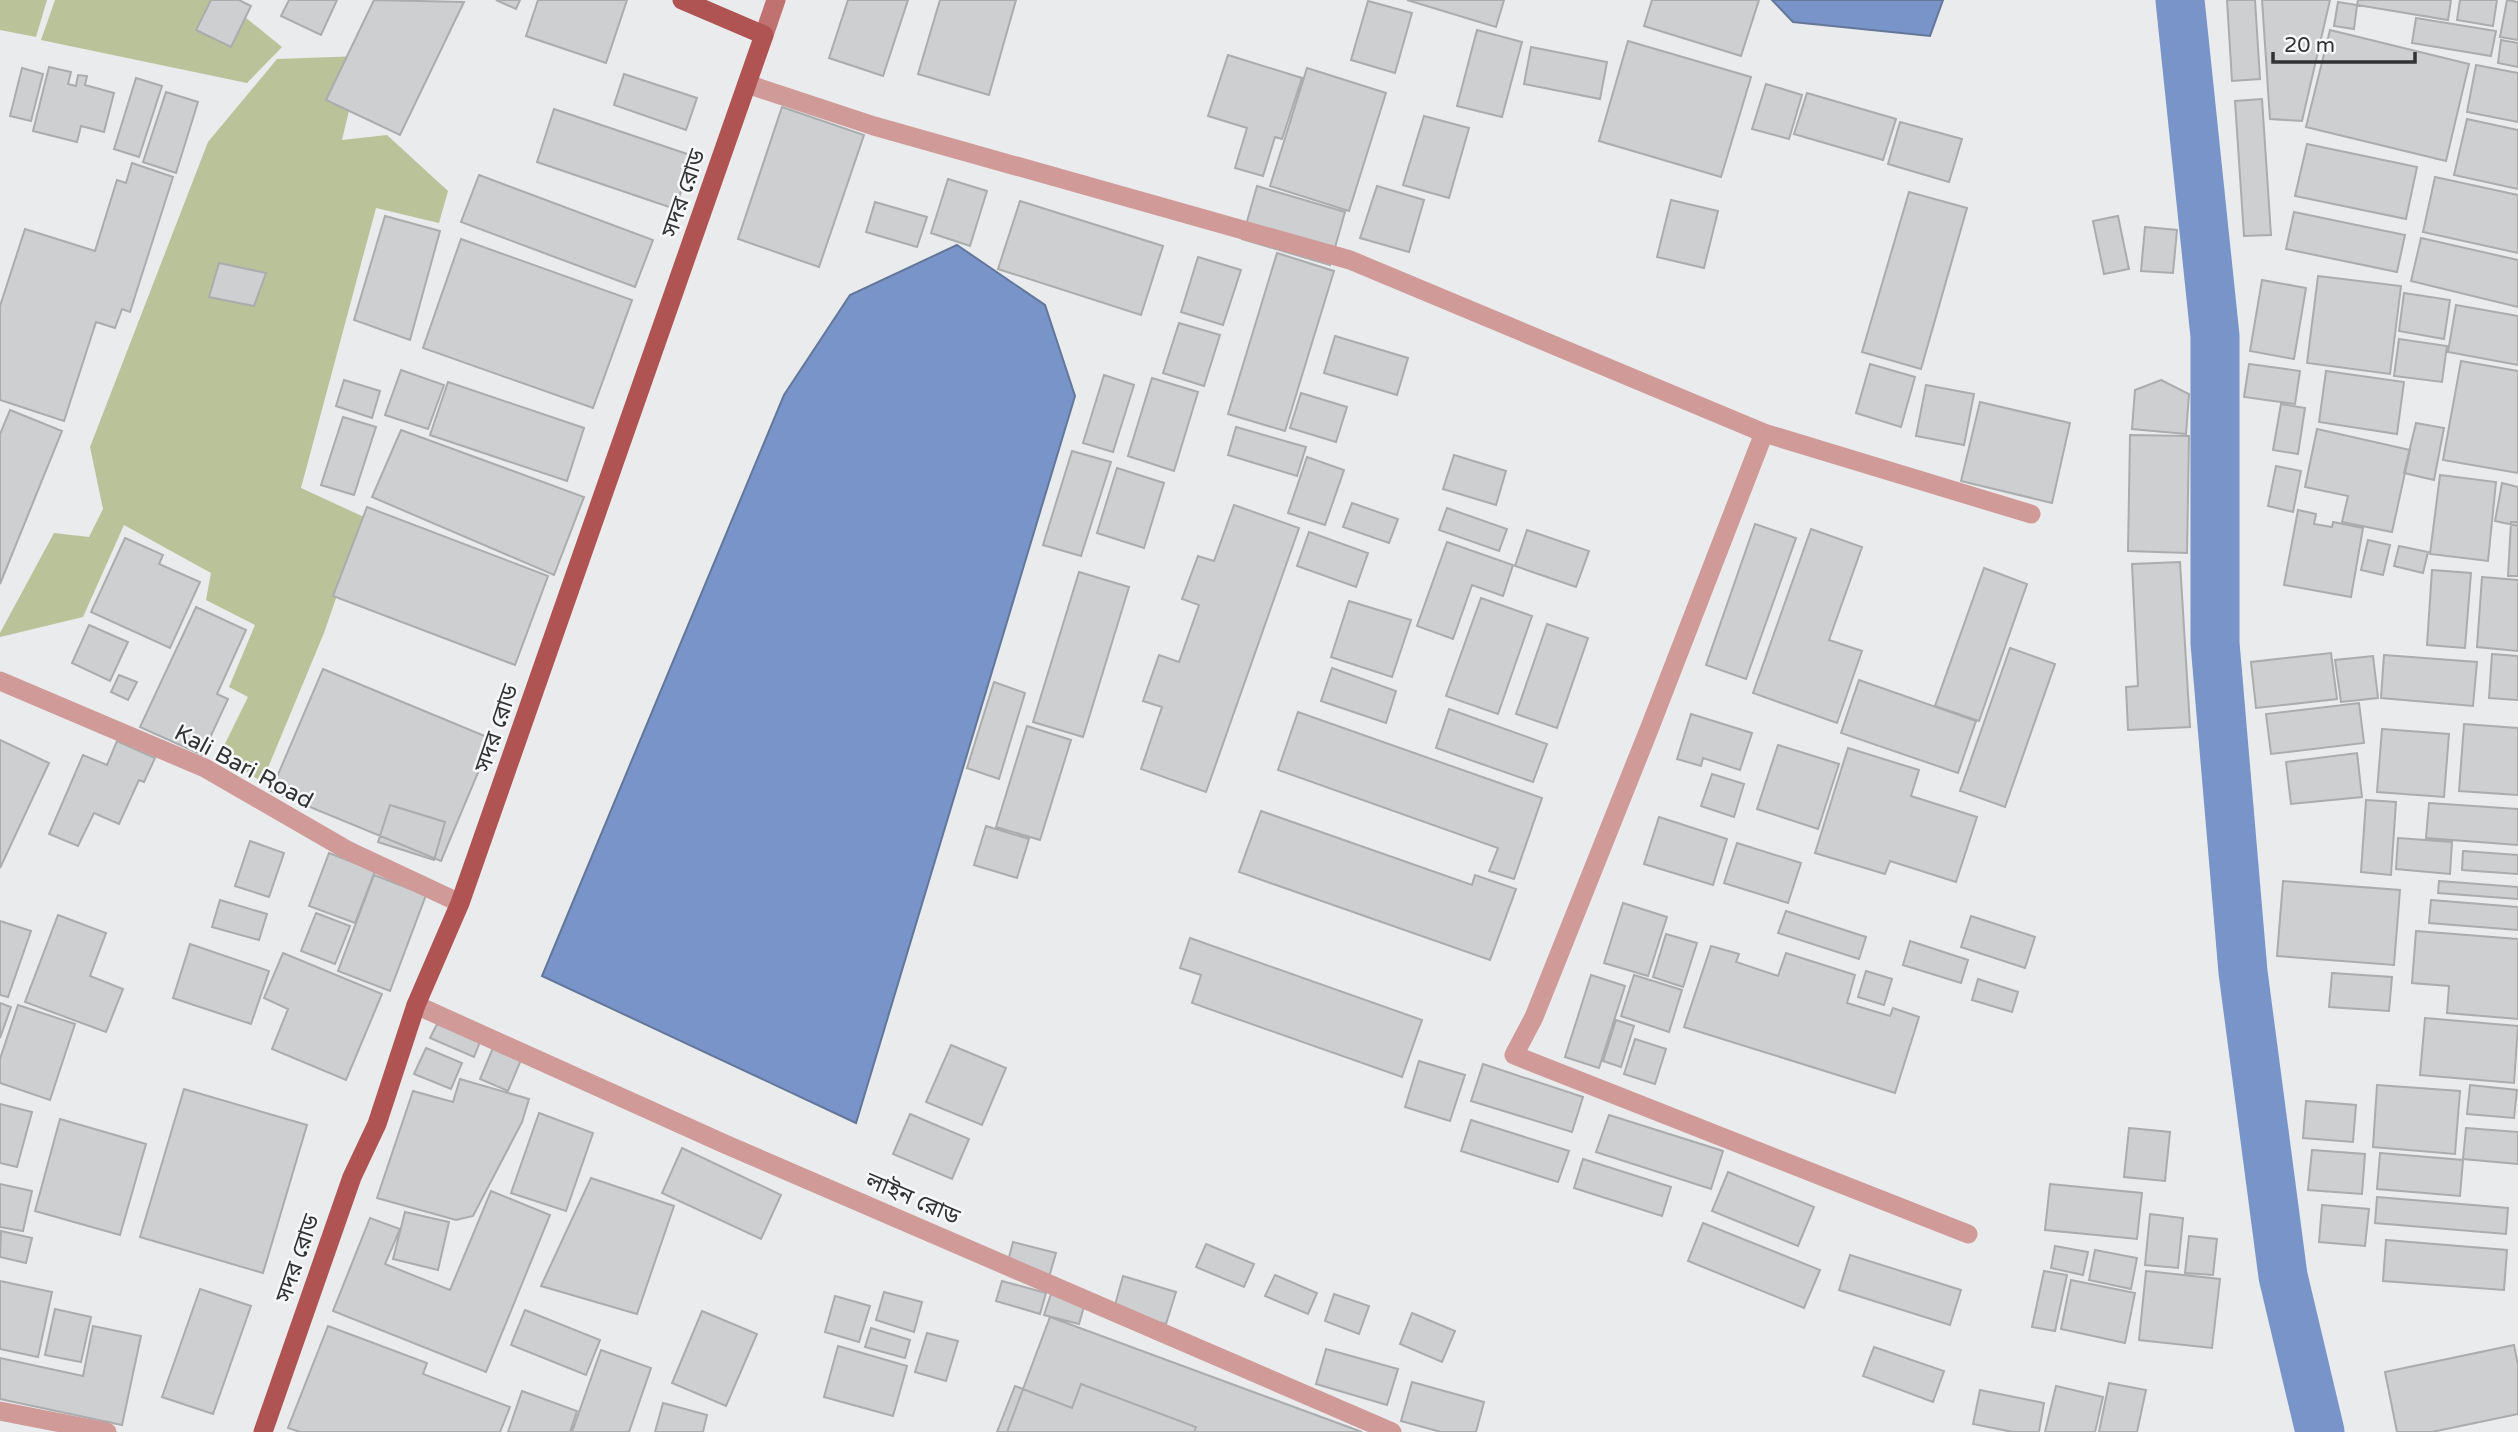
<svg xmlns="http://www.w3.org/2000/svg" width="2518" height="1432" viewBox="0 0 2518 1432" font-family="'Varela Round','Noto Sans Bengali',sans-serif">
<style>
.green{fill:#bac299}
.water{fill:#7894c8;stroke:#63779b;stroke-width:2}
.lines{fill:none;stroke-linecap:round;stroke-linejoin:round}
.canal{stroke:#7894c8;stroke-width:49}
.building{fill:#cdcfd0;stroke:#aaacad;stroke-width:2}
.service{stroke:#d09a98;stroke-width:19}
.minor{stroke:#d09a98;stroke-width:19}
.tertiary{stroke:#d09a98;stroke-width:19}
.secondary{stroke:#bf7270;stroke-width:19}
.primary{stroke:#b05353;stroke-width:19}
.labels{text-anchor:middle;stroke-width:5;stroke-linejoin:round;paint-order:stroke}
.street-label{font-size:23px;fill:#313232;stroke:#f6f8fa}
</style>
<rect width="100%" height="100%" fill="#e9ebec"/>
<path class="green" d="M0,0H47L36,37L0,30Z
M55,0H224L282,47L247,83L41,40Z
M362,56L342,140L387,135L448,191L439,223L376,208L301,488L364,517L324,633L262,782L220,754L248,697L229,687L255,625L206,600L211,573L124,525L83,617L0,637V633L54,533L89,537L103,509L90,447L208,142L277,59Z"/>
<path class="water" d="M1772,0H1943L1930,36L1793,22Z
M957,245L1045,305L1075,396L856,1123L542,976L784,395L850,295Z"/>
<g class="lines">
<path class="canal" d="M2180,0L2215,336V643L2243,972L2283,1276L2320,1432"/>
</g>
<path class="building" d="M211,0H239L251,6L231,47L196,30Z
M289,0H337L321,35L281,16Z
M374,0L464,2L400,135L326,100Z
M496,0H520L516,9Z
M538,0H627L606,63L526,36Z
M848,0H908L883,76L829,58Z
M940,0H1016L989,95L918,74Z
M1407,0H1504L1496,27Z
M1652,0H1759L1741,56L1644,26Z
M2227,0H2255L2260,79L2232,81Z
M2262,0H2330L2302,121L2270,119Z
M2358,0H2451L2448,20L2357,5Z
M2460,0H2497L2493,26L2457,20Z
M2507,0L2518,2V40L2500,37Z
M1368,1L1412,13L1395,73L1351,60Z
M2338,2L2357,5L2354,29L2334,26Z
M2416,18L2496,31L2491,56L2412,43Z
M1477,30L1522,42L1502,117L1457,106Z
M2330,30L2469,64L2446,161L2306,127Z
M2501,40L2518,43V67L2498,63Z
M1628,41L1751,77L1721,177L1599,141Z
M1531,47L1607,62L1600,99L1524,84Z
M1228,55L1302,78L1282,139L1275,137L1263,176L1235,168L1247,128L1208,116Z
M2476,65L2518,73V122L2467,112Z
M49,67L71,72L68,84L76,86L78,75L87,76L85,85L114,93L104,132L81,126L77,142L33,131Z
M22,68L43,74L31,121L10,116Z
M1307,68L1386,93L1349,211L1270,186Z
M624,74L697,98L686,130L614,105Z
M136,78L162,86L139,157L114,149Z
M1766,84L1802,95L1789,139L1752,129Z
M166,92L198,102L176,173L143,162Z
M1807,93L1896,119L1883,160L1794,134Z
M2262,99L2271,235L2244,236L2235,101Z
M782,107L864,135L819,267L738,239Z
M554,109L693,156L675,209L537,162Z
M1424,116L1469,128L1449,198L1403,185Z
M2467,119L2518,130V189L2454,175Z
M1900,122L1962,139L1949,182L1888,164Z
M2307,144L2417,167L2406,219L2295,196Z
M132,163L173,177L130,312L122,309L115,328L96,322L64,421L0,400V306L25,229L95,251L117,180L126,183Z
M479,175L653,240L635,287L461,222Z
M2435,177L2518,195V253L2423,232Z
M948,179L987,191L970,246L931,233Z
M1257,186L1345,212L1330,265L1242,239Z
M1377,186L1424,200L1409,252L1360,238Z
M1909,192L1967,208L1921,369L1862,352Z
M1671,200L1718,211L1704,268L1657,257Z
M1020,201L1163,246L1141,315L998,269Z
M875,202L927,217L917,247L866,232Z
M2294,212L2405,235L2397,272L2286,249Z
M385,216L440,231L410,340L354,320Z
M2118,216L2129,269L2104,274L2093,221Z
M2145,227L2177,230L2173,273L2141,271Z
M2421,238L2518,260V307L2411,281Z
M461,239L632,300L593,408L423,348Z
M1277,253L1334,271L1285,431L1228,414Z
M1198,257L1241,270L1223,325L1181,312Z
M219,263L266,273L254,306L209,297Z
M2318,276L2401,286L2390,374L2307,363Z
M2262,280L2306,288L2294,359L2250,351Z
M2404,293L2450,300L2444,339L2399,331Z
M2456,305L2518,316V365L2448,352Z
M1179,323L1220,335L1204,386L1163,373Z
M1335,336L1408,358L1397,395L1324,373Z
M2399,339L2447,346L2442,382L2394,376Z
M2461,361L2518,371V473L2443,460Z
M1870,364L1915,377L1901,427L1856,413Z
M2249,364L2300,371L2295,404L2244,397Z
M401,370L444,385L428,429L385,415Z
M2326,371L2404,382L2397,434L2319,422Z
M1104,375L1134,385L1113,452L1083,443Z
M1152,378L1198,392L1174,471L1128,456Z
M344,380L380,391L372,418L336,406Z
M2161,380L2189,394L2186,434L2132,429L2135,390Z
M448,382L584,428L567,481L430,435Z
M1926,385L1974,394L1964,445L1916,436Z
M1301,393L1347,407L1336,442L1290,428Z
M1980,402L2070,423L2052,503L1961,481Z
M2281,404L2305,408L2298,454L2273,450Z
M10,410L62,431L0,584V434Z
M343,417L376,427L354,495L321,485Z
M2416,423L2444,428L2434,480L2404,473Z
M1236,427L1306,447L1297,476L1228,455Z
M2317,429L2410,450L2392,532L2342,522L2348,496L2305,487Z
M401,430L584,497L554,575L372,497Z
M2130,435L2189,436L2187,553L2128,551Z
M1072,451L1111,462L1081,556L1043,545Z
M1454,455L1506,471L1496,505L1443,489Z
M1307,457L1344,470L1325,525L1288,513Z
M2276,466L2301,471L2293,512L2268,506Z
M1117,468L1164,483L1144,548L1097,533Z
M2440,475L2496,482L2488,561L2430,554Z
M2502,483L2518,487V526L2495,521Z
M1352,503L1398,519L1389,543L1343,527Z
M1234,505L1299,528L1206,792L1141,769L1162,707L1143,701L1159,655L1179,662L1199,605L1182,599L1198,556L1214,561Z
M367,507L548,576L515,665L333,596Z
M1447,508L1507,529L1499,551L1439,530Z
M2298,510L2316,514L2314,524L2332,527L2333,522L2363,528L2351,597L2284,585Z
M2511,522H2518V576H2508Z
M1755,524L1796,538L1746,679L1706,665Z
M1811,529L1862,547L1829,640L1862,651L1837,723L1753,693Z
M1527,530L1589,551L1576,587L1515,566Z
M1309,532L1368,553L1356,587L1297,566Z
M125,538L163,555L159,564L200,582L170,648L91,612Z
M2368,540L2390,545L2383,575L2361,570Z
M1447,542L1513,565L1503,596L1472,585L1453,639L1417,626Z
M2399,546L2428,552L2423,573L2394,566Z
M2180,562L2190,727L2128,730L2126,687L2138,686L2132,564Z
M1984,568L2027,584L1979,721L1935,706Z
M2432,570L2471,573L2465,648L2427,645Z
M1079,572L1129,587L1083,737L1033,722Z
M2482,577L2518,580V651L2477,647Z
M1481,598L1532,616L1498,714L1446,696Z
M1349,601L1411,620L1392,677L1331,657Z
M196,607L246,630L217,694L228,699L202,755L140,727Z
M1547,624L1588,638L1557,728L1516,714Z
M89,625L128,642L110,681L72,663Z
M2010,648L2055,664L2005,807L1960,791Z
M2331,653L2337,699L2256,708L2251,662Z
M2492,654L2518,656V700L2489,698Z
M2384,655L2477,662L2473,706L2381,698Z
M2373,656L2378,698L2341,702L2335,660Z
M1332,668L1396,691L1386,723L1321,701Z
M323,669L492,739L441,861L271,791Z
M119,675L137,682L128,700L111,692Z
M1859,680L1976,721L1958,773L1841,733Z
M994,682L1025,693L999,779L967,768Z
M2359,703L2364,743L2271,754L2266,714Z
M1449,709L1547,744L1533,782L1436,748Z
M1298,712L1542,798L1514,879L1489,871L1498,848L1278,770Z
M1691,714L1752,733L1740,770L1703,758L1701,766L1677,759Z
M2464,724L2518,728V795L2459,791Z
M1027,726L1071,740L1040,840L996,827Z
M2382,729L2449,734L2444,797L2377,792Z
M0,740L49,763L0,868Z
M117,741L155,758L144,782L139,780L119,824L94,813L78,846L49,834L83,755L107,765Z
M1778,745L1839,764L1818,829L1757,809Z
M1848,748L1919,770L1911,796L1977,817L1956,882L1890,861L1885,874L1815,853Z
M2357,753L2362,797L2291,804L2286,762Z
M1712,774L1744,784L1734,817L1701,806Z
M2366,800L2396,802L2391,875L2361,872Z
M2429,803L2518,809V845L2426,838Z
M390,805L445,822L434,860L378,842Z
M1261,811L1472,885L1475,875L1516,889L1490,960L1239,872Z
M1659,817L1727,839L1713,885L1644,864Z
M986,826L1029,839L1017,878L974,865Z
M2398,838L2452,842L2450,874L2396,869Z
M250,841L284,853L269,897L235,886Z
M1737,843L1801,863L1788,903L1724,883Z
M2463,851L2518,855V874L2462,870Z
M329,853L375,871L355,923L309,906Z
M374,875L426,895L390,991L338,971Z
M2283,881L2400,890L2394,965L2277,956Z
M2439,881L2518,887V899L2438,893Z
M220,900L267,914L259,940L212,927Z
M2431,900L2518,907V930L2429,923Z
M1623,903L1667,917L1648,976L1604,963Z
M1786,911L1866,937L1859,959L1778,933Z
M316,913L350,926L335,964L301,951Z
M58,915L106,933L90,976L123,989L106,1032L25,1002Z
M1971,916L2035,937L2025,968L1961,947Z
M0,921L31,931L8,997L0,995Z
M2416,931L2518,939V1019L2447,1013L2449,986L2412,983Z
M1666,934L1697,943L1683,987L1653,977Z
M1190,938L1422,1020L1402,1077L1192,1003L1201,975L1180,968Z
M1910,941L1968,960L1961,983L1903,965Z
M190,944L269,971L251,1024L173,998Z
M1711,946L1739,954L1736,962L1778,976L1786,953L1855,975L1847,1003L1890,1016L1893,1008L1919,1017L1895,1093L1684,1027Z
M283,953L382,994L346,1080L272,1049L288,1009L264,998Z
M1866,971L1892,979L1884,1005L1858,997Z
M2332,973L2392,977L2389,1011L2329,1007Z
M1591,975L1625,986L1599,1068L1565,1057Z
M1634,975L1682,990L1669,1032L1621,1016Z
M1978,979L2018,992L2012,1012L1972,1000Z
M0,1003L11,1007L0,1038Z
M18,1005L75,1024L50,1100L0,1083V1059Z
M2425,1018L2518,1026L2514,1083L2420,1075Z
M1616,1020L1634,1026L1621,1067L1603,1061Z
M437,1024L480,1042L474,1057L430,1038Z
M1635,1039L1666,1049L1655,1084L1624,1074Z
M495,1043L523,1055L508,1091L480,1079Z
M951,1045L1006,1068L982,1125L926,1102Z
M426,1048L462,1063L451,1089L414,1074Z
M1419,1061L1465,1075L1450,1121L1405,1107Z
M1483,1064L1583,1097L1572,1132L1471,1101Z
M460,1079L529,1099L522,1122L473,1216L456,1220L377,1198L413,1091L453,1102Z
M2377,1085L2460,1091L2455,1154L2373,1147Z
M2470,1085L2517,1090L2514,1118L2467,1114Z
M184,1089L307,1125L263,1273L140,1237Z
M2306,1101L2356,1105L2353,1142L2303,1138Z
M0,1104L32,1112L17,1167L0,1163Z
M539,1113L593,1133L566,1211L511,1193Z
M910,1114L969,1139L952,1179L893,1154Z
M1609,1115L1723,1151L1711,1189L1596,1152Z
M60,1119L146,1144L120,1235L35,1211Z
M1471,1120L1569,1151L1558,1182L1461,1151Z
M2129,1128L2170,1132L2165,1181L2124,1177Z
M2466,1128L2518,1132V1164L2463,1159Z
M682,1148L781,1195L761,1239L662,1193Z
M2312,1150L2365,1154L2362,1194L2308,1190Z
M2380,1153L2463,1160L2460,1196L2377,1189Z
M1583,1159L1671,1187L1662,1216L1574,1188Z
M1728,1172L1814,1207L1798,1246L1712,1211Z
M591,1178L674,1206L637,1314L541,1286Z
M0,1184L32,1191L23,1231L0,1227Z
M2050,1184L2142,1193L2137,1239L2045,1230Z
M491,1191L550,1215L486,1372L333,1311L370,1218L400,1229L385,1264L450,1290Z
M2377,1197L2508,1208L2506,1234L2375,1223Z
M2322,1205L2369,1209L2365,1246L2319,1242Z
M405,1212L449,1222L438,1270L393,1259Z
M2150,1214L2183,1218L2178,1268L2145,1265Z
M1703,1223L1820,1270L1804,1308L1688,1261Z
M1,1231L32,1238L26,1263L0,1257Z
M2189,1236L2217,1239L2213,1275L2185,1273Z
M2386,1240L2507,1250L2504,1290L2383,1281Z
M1013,1242L1056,1253L1049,1277L1007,1265Z
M1206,1244L1254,1264L1244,1287L1196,1267Z
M2055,1246L2088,1252L2083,1275L2051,1268Z
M2095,1250L2137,1258L2131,1289L2089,1280Z
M1850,1255L1961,1290L1950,1325L1839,1290Z
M2044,1271L2067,1275L2055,1331L2032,1327Z
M2146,1271L2220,1279L2212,1348L2139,1340Z
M1275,1275L1317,1293L1308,1314L1265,1296Z
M1123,1276L1176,1292L1166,1324L1114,1309Z
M2071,1280L2135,1293L2125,1343L2061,1329Z
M0,1281L52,1292L38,1357L0,1349Z
M1002,1281L1046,1293L1040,1314L996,1301Z
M200,1289L251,1306L213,1414L162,1397Z
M884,1292L922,1302L914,1332L876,1320Z
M1051,1294L1085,1303L1079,1324L1044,1315Z
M1334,1294L1369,1306L1359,1334L1325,1321Z
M835,1296L870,1306L859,1342L825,1332Z
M55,1309L91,1317L81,1362L45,1355Z
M525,1310L600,1340L586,1375L511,1345Z
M702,1311L757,1334L726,1406L672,1383Z
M1412,1313L1455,1331L1442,1362L1400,1344Z
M1050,1317L1362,1432H1007Z
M93,1326L141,1336L122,1425L0,1399V1358L83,1376Z
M328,1326L427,1363L423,1374L510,1407L500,1432H300L288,1428Z
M871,1328L910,1340L905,1358L865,1347Z
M927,1333L958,1341L946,1381L915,1372Z
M2514,1345L2518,1365V1414L2432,1432H2397L2385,1372Z
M838,1346L907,1366L893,1416L824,1397Z
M1874,1347L1944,1371L1933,1402L1863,1376Z
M1326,1349L1398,1369L1387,1405L1316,1384Z
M601,1350L651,1368L629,1432H572Z
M1412,1382L1484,1402L1476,1432H1441L1401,1421Z
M2109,1383L2146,1390L2137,1432H2099Z
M1081,1384L1196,1427L1194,1432H997L1015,1386L1072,1408Z
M2056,1386L2103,1397L2095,1432H2045Z
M1980,1390L2044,1403L2039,1432H2013L1973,1424Z
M522,1391L577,1411L570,1432H508Z
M663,1403L707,1415L703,1432H655Z"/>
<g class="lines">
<path class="service" d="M747,84L874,126L1350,260L1764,433
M1968,1234L1514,1055L1534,1017L1650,727L1764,433L2031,514"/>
<path class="minor" d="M416,1005L727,1145L1392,1432
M0,1411L107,1432"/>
<path class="tertiary" d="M0,681L205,768L347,850L460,903"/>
<path class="secondary" d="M764,35L776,0"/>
<path class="primary" d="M263,1432L352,1177L377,1124L416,1005L460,903L764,35L682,0"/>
</g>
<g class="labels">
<g class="street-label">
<text transform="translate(683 193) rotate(-71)" y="8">সদর রোড</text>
<text transform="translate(496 728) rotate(-71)" y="8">সদর রোড</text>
<text transform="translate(244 766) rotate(28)" y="8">Kali Bari Road</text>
<text transform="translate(913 1198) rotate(23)" y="8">লাইন রোড</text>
<text transform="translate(297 1258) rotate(-71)" y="8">সদর রোড</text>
</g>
</g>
<path d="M2273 52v10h142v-10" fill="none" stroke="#313232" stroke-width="3.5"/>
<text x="2284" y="52" font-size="21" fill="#313232" stroke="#f6f8fa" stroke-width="5" paint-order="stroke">20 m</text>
</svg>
